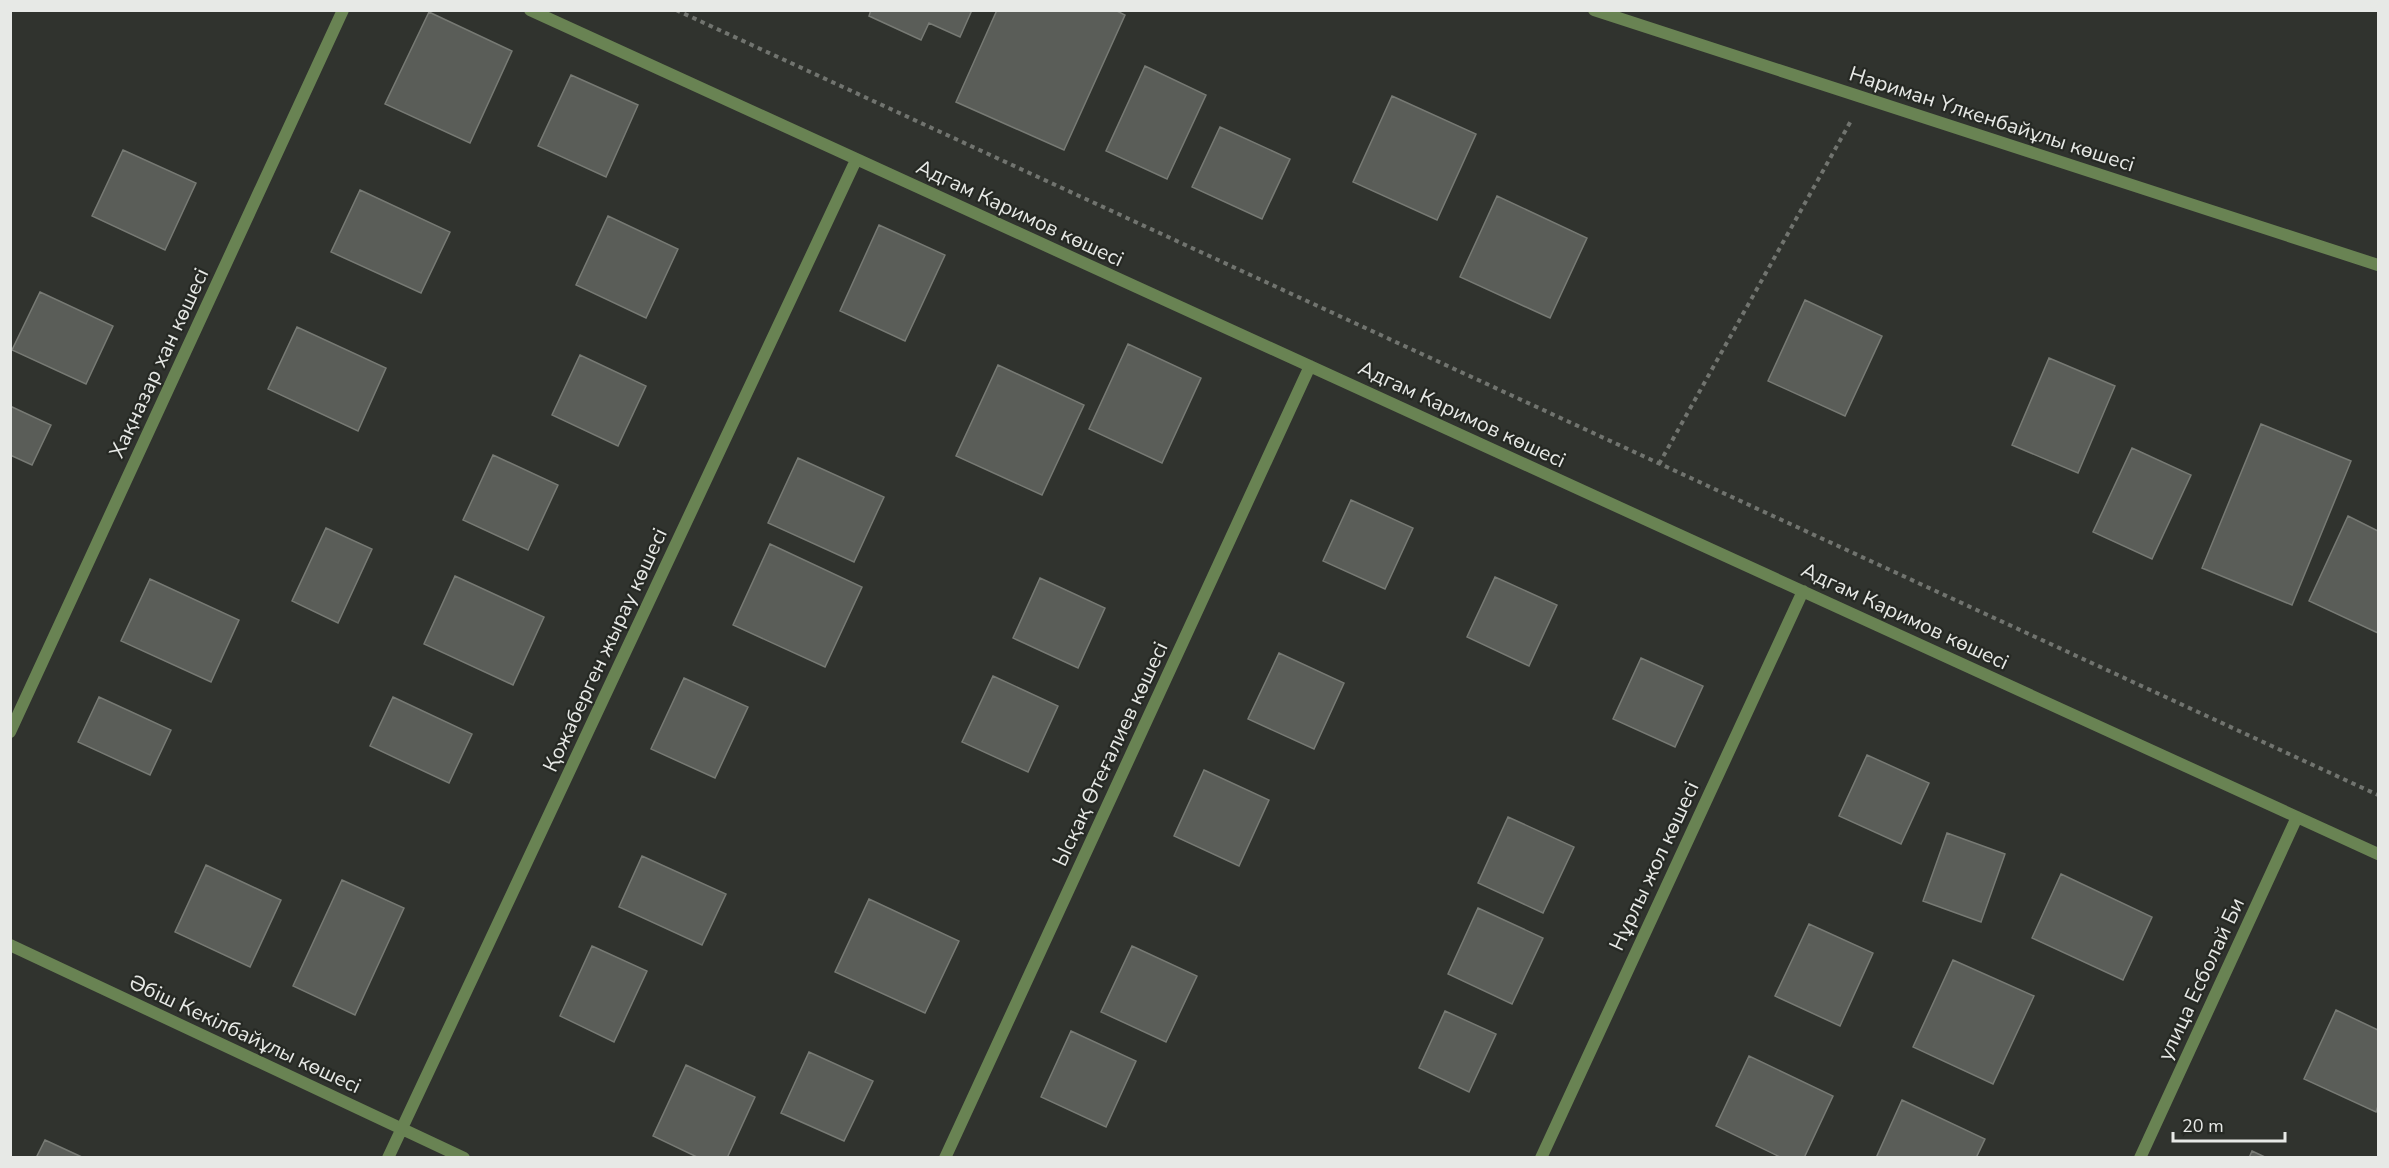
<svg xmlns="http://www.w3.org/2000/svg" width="2389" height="1168" viewBox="0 0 2389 1168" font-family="'Nunito Sans',sans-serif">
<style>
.building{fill:#5a5d58;stroke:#777a74;stroke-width:1.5}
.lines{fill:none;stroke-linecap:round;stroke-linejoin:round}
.path{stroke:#71746f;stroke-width:4;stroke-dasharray:4.5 4.5;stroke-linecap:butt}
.minor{stroke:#698353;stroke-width:12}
.labels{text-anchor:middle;stroke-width:4.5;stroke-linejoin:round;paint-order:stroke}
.street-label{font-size:21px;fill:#e7e9e6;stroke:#262924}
</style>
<rect width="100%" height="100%" fill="#30332e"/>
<path class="building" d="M871,10H972L960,37L929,23L921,40L869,16Z
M997,10H1115L1125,15L1064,150L956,102Z
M429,12L512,51L470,143L385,104Z
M1145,66L1206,95L1167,179L1106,151Z
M571,75L638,105L606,177L538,146Z
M1392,96L1476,134L1437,220L1353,182Z
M1220,127L1290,159L1262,219L1192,187Z
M123,150L196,183L165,250L92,216Z
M360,190L450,232L421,293L331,252Z
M1497,196L1587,238L1550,318L1460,277Z
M608,216L678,249L646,318L576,285Z
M879,225L945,255L905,341L840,311Z
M40,292L113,326L86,384L12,350Z
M1805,300L1882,336L1845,416L1768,381Z
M297,327L386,368L358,431L268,389Z
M1128,344L1201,378L1162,463L1089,429Z
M580,355L646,386L618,446L552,415Z
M2049,358L2115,386L2078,473L2012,445Z
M998,365L1084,405L1042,495L956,456Z
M10,406L51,425L32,465L10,455Z
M2261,424L2351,461L2292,605L2202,568Z
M2132,448L2191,475L2152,559L2093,532Z
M493,455L558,485L528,550L463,520Z
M798,458L884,497L854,562L768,523Z
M1351,500L1413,528L1385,589L1323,561Z
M2348,516L2378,531V633L2309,601Z
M326,528L372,549L338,623L292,601Z
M770,544L862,587L825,667L733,625Z
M455,576L544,617L513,685L424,644Z
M1495,577L1557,605L1529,666L1467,637Z
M1040,578L1105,608L1078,668L1013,638Z
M150,579L239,620L211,682L121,641Z
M1279,653L1344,683L1314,749L1248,719Z
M1641,658L1703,686L1675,747L1613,719Z
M993,676L1058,706L1028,772L962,742Z
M684,678L748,707L715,778L651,749Z
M99,697L171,730L150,775L78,742Z
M393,697L472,734L449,783L370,746Z
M1867,755L1929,783L1901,844L1839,816Z
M1204,770L1269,800L1239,866L1174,836Z
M1508,817L1574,847L1543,913L1478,883Z
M1947,833L2005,854L1981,922L1923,901Z
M642,856L726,894L702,945L619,907Z
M206,865L281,900L250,967L175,932Z
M2061,874L2152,917L2123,980L2032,938Z
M342,880L404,908L355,1015L293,986Z
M869,899L959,941L925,1013L835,972Z
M1478,908L1543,938L1512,1004L1448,974Z
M1809,924L1873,953L1840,1026L1775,996Z
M592,946L647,971L614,1042L560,1016Z
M1132,946L1197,976L1166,1042L1101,1012Z
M1953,960L2034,996L1993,1084L1913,1047Z
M2336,1010L2378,1030V1106L2376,1112L2304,1079Z
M1445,1011L1496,1034L1469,1092L1419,1068Z
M1071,1031L1136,1061L1106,1127L1041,1097Z
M809,1052L873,1081L844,1141L781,1113Z
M1749,1056L1833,1096L1804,1158H1782L1716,1126Z
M686,1065L755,1097L727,1158H699L653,1136Z
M1902,1100L1985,1139L1976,1158H1876Z
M45,1140L84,1158H36Z
M2252,1151L2267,1158H2249Z"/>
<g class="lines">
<path class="path" d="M676,10L2378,795
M1659,464L1852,119"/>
<path class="minor" d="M530,10L2378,854
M1594,10L2378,265
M10,732L343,10
M10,945L464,1158
M388,1158L856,160
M945,1158L1310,366
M1541,1158L1803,591
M2140,1158L2297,817"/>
</g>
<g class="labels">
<g class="street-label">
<text transform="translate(1992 119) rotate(18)" y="7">Нариман Үлкенбайұлы көшесі</text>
<text transform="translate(1020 213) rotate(25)" y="7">Адгам Каримов көшесі</text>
<text transform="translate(159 363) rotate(-65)" y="7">Хақназар хан көшесі</text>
<text transform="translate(1462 414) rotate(25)" y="7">Адгам Каримов көшесі</text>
<text transform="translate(1905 616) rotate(25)" y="7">Адгам Каримов көшесі</text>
<text transform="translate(605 650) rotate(-65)" y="7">Қожаберген жырау көшесі</text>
<text transform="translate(1110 754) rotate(-65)" y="7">Ысқақ Өтеғалиев көшесі</text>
<text transform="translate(1654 866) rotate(-65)" y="7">Нұрлы жол көшесі</text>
<text transform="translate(2201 979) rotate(-65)" y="7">улица Есболай Би</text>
<text transform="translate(245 1034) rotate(25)" y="7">Әбіш Кекілбайұлы көшесі</text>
</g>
</g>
<rect width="2389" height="1168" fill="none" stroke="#e7e9e6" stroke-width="24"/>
<path d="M2173 1132v9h112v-9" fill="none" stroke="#e7e9e6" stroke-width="3"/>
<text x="2182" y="1132" font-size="18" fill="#e7e9e6" stroke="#262924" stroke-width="4.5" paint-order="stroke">20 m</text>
</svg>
